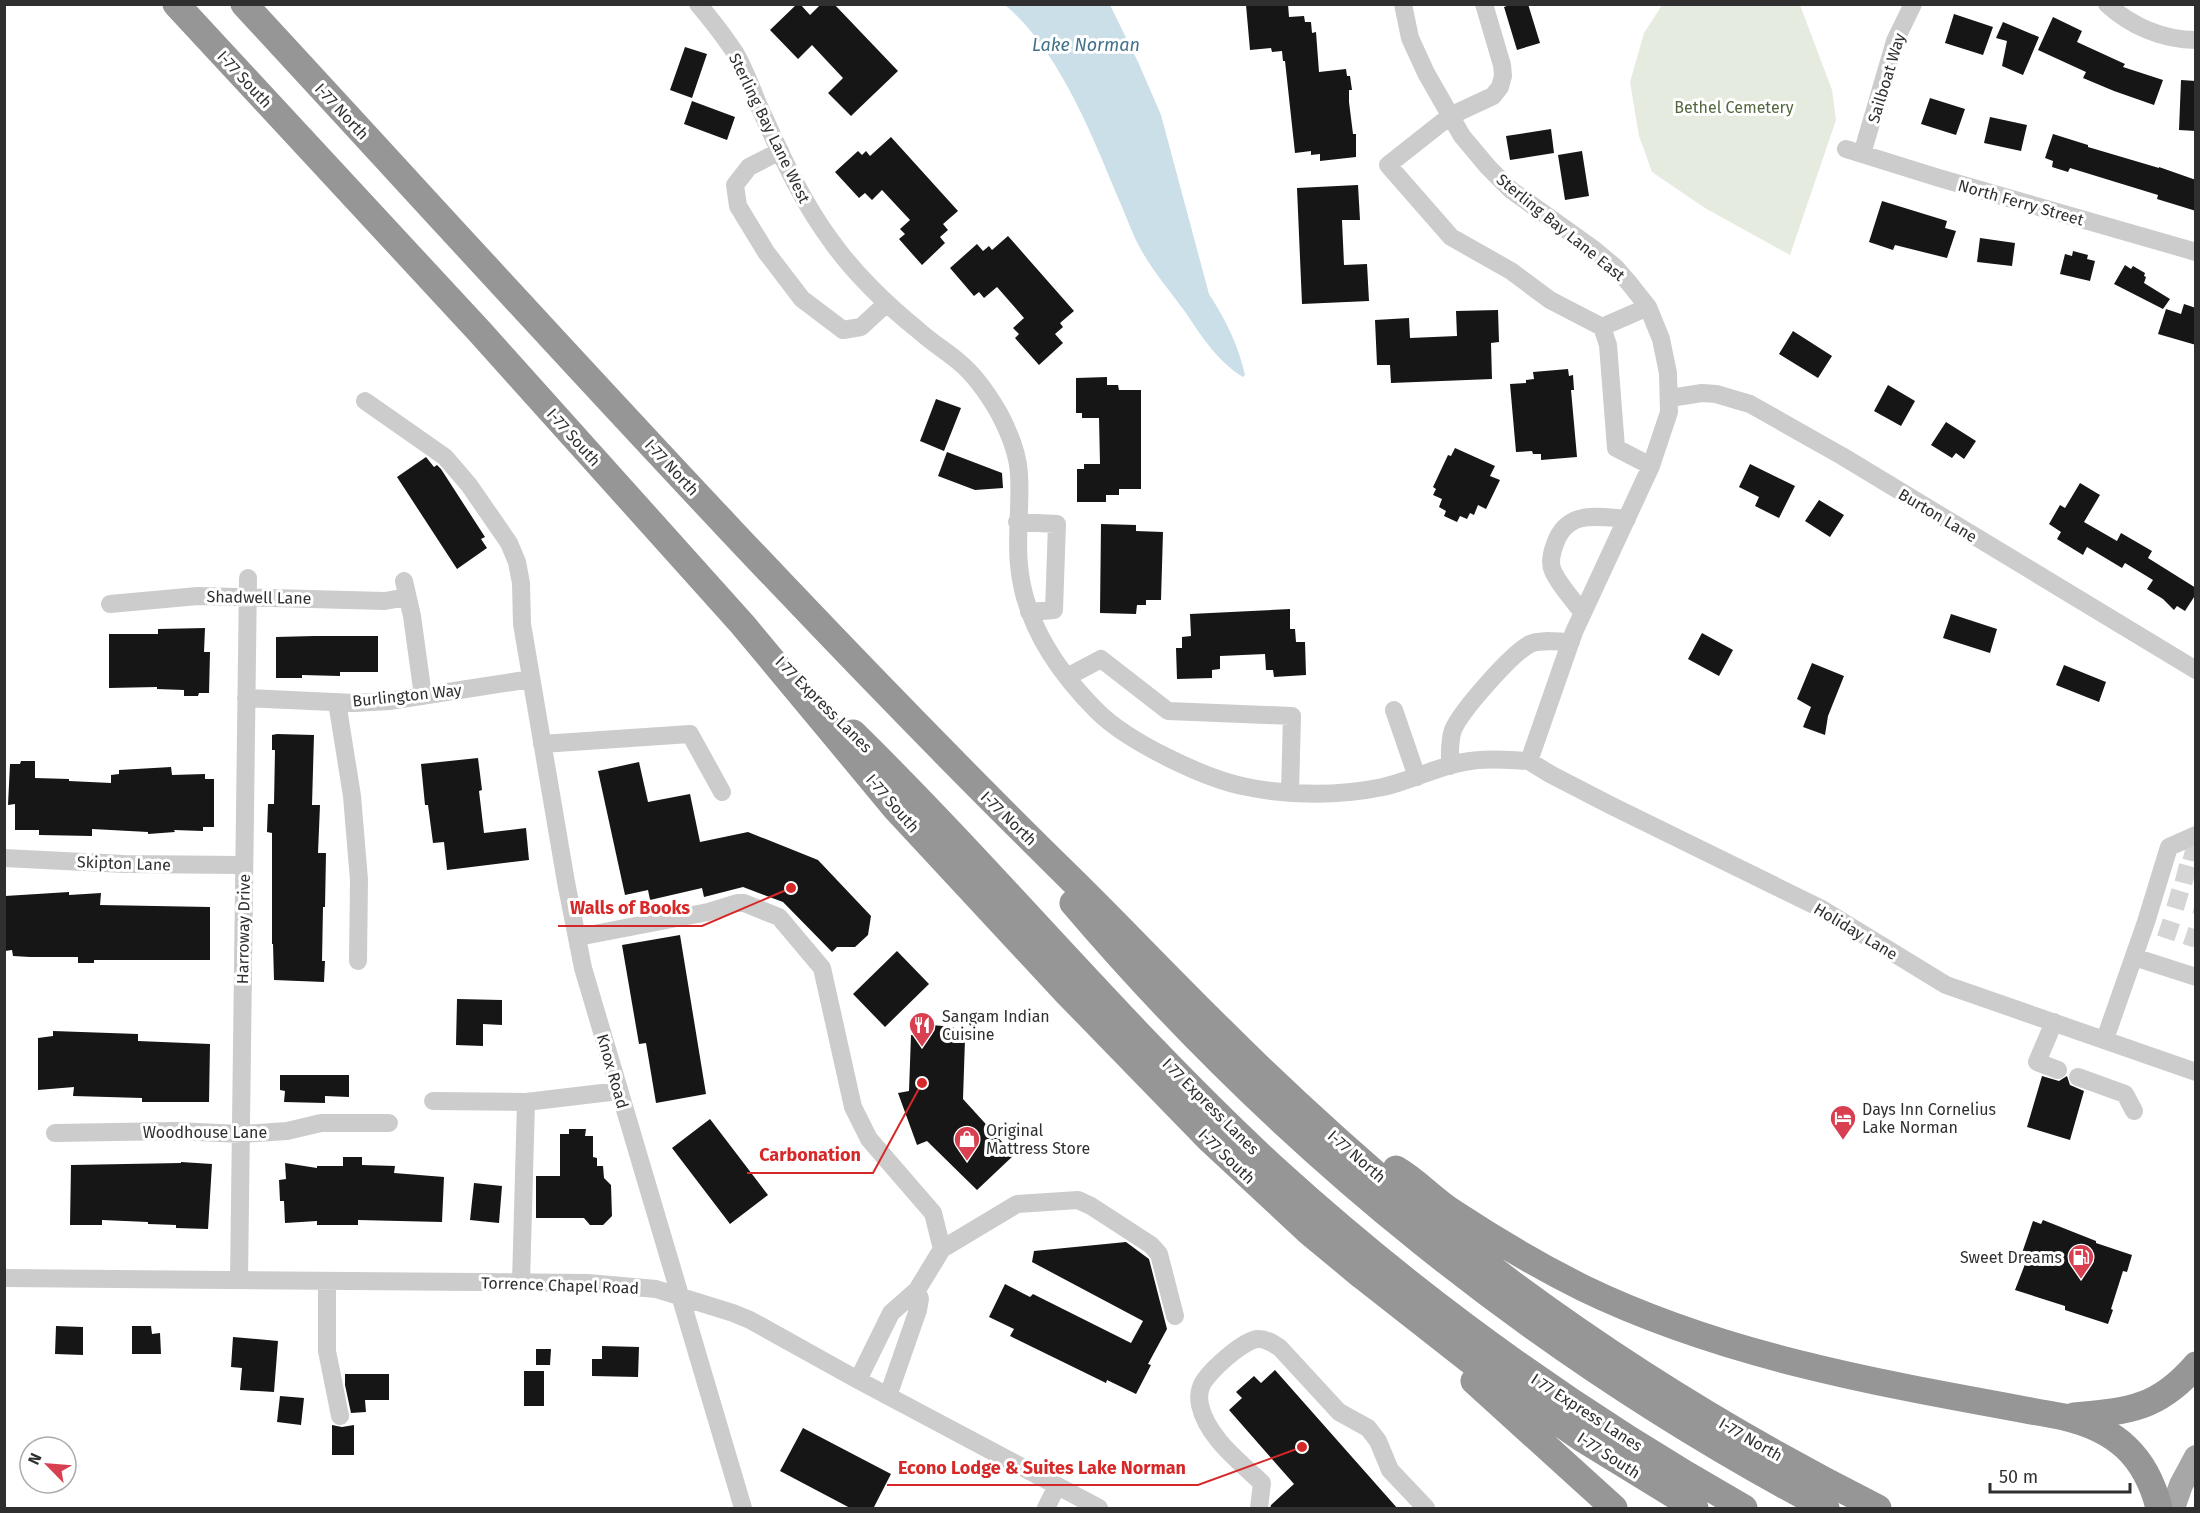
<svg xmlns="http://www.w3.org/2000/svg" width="2200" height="1513" viewBox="0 0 2200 1513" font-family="'Fira Sans',sans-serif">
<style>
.green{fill:#e5ebde}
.water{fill:#cbdfe9}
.building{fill:#161616}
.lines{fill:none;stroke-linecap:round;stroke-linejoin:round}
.minor-tunnel{stroke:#d5d5d5;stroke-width:18;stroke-dasharray:18 9;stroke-linecap:butt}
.minor{stroke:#ccc;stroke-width:18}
.major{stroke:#a7a7a7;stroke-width:24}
.highway{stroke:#969696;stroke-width:27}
.labels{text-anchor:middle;stroke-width:6;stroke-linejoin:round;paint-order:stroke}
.street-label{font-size:16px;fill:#2f2f2f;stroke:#fff}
.park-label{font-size:16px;fill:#53673f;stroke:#fff}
.poi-label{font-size:16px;fill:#2f2f2f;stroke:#fff;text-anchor:start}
.water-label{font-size:18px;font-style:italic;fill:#43718b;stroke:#fff}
.leader{fill:none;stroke:#d62828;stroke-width:2}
.callout-dot{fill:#d62828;stroke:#fff;stroke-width:2}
.callout-label{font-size:18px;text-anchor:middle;font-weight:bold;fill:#d62828;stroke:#fff;stroke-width:6;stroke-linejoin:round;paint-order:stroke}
</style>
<rect width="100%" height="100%" fill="#fff"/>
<path class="green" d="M1662,5H1800L1832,90L1836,120L1790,255L1705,208L1652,172L1639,136L1630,82L1644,33Z"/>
<path class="water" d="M1005,5H1110L1139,64L1161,115L1209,294C1226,320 1238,345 1245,375L1243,377C1219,363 1201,336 1186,313C1170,291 1151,269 1139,246C1131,231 1126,215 1119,200C1092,135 1059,50 1005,5Z"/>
<path class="building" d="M797,4H800L810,15L821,4H834L898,71L851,116L828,93L843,78L812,45L798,59L770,30Z
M1288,4L1289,17L1304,16L1305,22H1311L1312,33L1316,32L1319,72L1346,69L1347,76H1350L1352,90H1349V102L1353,134H1356V157L1320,161V154L1311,155V151L1295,153L1285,61H1283L1282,51L1272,52L1271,48L1250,50L1246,5Z
M1512,4H1528L1540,43L1517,50L1504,7Z
M1954,14L1993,27L1983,55L1945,43Z
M2053,17L2082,31L2077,42L2125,64L2123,67L2163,80L2154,105L2114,91L2083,78L2086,72L2038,50Z
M2003,22L2039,37L2023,75L2002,66L2007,41L1996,38Z
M685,47L707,54L692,98L670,90Z
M2181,80L2196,81V131L2179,130Z
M1930,98L1965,109L1956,135L1921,124Z
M692,101L735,117L727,140L684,124Z
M1990,117L2027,125L2021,151L1984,143Z
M1551,129L1554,153L1510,160L1506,136Z
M2053,134L2088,145V147L2159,168V167L2196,180V211L2157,199L2158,195L2070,168L2068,172L2052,167L2053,161L2045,158Z
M891,137L958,211L943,224L948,230L940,237L945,243L922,265L899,239L905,234L900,229L910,220L882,190L872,200L865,193L859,198L835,172L858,151L862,155L866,151L870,156Z
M1582,151L1589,196L1565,200L1558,155Z
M1358,185L1360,220H1342L1344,265L1367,264L1369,301L1302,304L1297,188Z
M1882,201L1947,221L1945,228L1956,231L1947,258L1895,245L1893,250L1869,242Z
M1008,236L1074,311L1060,323L1063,327L1055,334L1063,343L1039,365L1015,338L1019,334L1013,328L1024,318L997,287L984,298L979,292L974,296L950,268L977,244L983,251L989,246L992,250Z
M1980,238L2015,243L2012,266L1977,262Z
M2073,251L2088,255L2087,259L2095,261L2090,281L2060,274L2065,254L2072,256Z
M2125,265L2131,269L2133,266L2145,273L2144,276L2146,277L2144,283L2170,299L2163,309L2114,284Z
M2184,304L2196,308V345L2158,334L2166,309L2181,314Z
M1498,310L1499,342L1491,343L1492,379L1391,383L1390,365H1377L1375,320L1409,318L1410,338L1457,336L1456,311Z
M1793,331L1832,356L1818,378L1779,354Z
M1568,369L1569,376L1573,375L1574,390H1571L1577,457L1541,460V454H1533L1532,451L1516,452L1510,384L1526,383V380L1534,379L1533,372Z
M1107,377V385H1118L1119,390H1141V489H1119V495H1106V502H1077V469H1084V464H1100L1099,418H1082V413H1076V378Z
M1888,385L1915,401L1901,426L1874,411Z
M936,399L961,408L944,451L920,441Z
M1946,422L1976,441L1964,459L1956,453L1952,458L1931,445Z
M1455,448L1495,466L1490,476L1500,480L1486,509L1478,505L1474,515L1470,513L1467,519L1460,516L1457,522L1444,516L1446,511L1439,507L1442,499L1433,495L1436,489L1433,487L1448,455L1451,456Z
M947,452L1002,473L1003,488L975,490L938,476Z
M426,457L434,467L437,465L441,469L485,537L481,539L487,548L457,569L397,477Z
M1750,464L1795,486L1779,518L1755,506L1759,497L1739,487Z
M2080,483L2100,495L2084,522L2117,541L2121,533L2152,551L2148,558L2196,588V594L2185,611L2177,606L2174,610L2163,599L2147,589L2153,580L2125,563L2122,568L2087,547L2083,555L2057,539L2061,532L2049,524L2060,505L2065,508Z
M1819,500L1844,515L1830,537L1805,521Z
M1101,524L1136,525V531L1163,532L1161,600H1146V605H1137L1136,614L1100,613Z
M1290,609V629H1295L1296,642H1305L1306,675L1274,677L1273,670H1266L1265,654L1220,656V669L1212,670V678L1177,679L1176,648H1182V637L1191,636L1190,614Z
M1951,614L1997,629L1990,653L1943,638Z
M205,628L204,652H210L209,693H199L198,696H184V690L157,689V687L109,688V634H158V629Z
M1702,633L1733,650L1719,676L1688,659Z
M314,636H378V672H340V676L302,675V678H276V637Z
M1812,663L1844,676L1828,716L1825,735L1803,727L1811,707L1797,699Z
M2064,665L2106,682L2099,702L2056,685Z
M277,734L314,735L312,805H320L318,853H326L325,907H323L322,961H325L324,982L274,980L273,944H272V833L267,832L268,804H274L275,750H272V735Z
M478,758L482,790L479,791L484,833L526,828L529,860L447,870L444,842L433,843L428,805H425L421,764Z
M21,761H35V778L69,779V781L111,783V775L119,774V770L171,767L172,775L205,774V779H214V827H203V831L174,830L175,832L148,834V832L92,829V836L39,835V830H15V804L8,805L10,764H20Z
M639,762L648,802L690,794L700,842L748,832L818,860L871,916L868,935L855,947H837L832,952L783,902L743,887L704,897L702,888L650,900L648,890L625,895L598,771Z
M69,892V895L101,893L100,905L210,907V960H94V963H78V957H30L13,956L12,950L5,951V896Z
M680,935L706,1094L656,1103L646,1043L639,1044L622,945Z
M897,951L929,984L885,1027L853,994Z
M457,999L502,1000V1025L483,1024V1046L456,1045Z
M932,1025L953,1027L965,1039L963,1099L1014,1155L977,1190L927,1141L917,1145L898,1093L909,1091L911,1035L920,1036Z
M53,1031L138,1034V1041L210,1044L209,1102H142V1098L73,1096L74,1087L38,1090V1038L53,1036Z
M280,1075H349V1097L325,1096V1103L284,1102L285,1091L280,1090Z
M2042,1076L2059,1081L2067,1076L2070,1085L2084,1091L2070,1140L2027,1127Z
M710,1119L768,1195L730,1224L672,1148Z
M569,1129H586L585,1136H593V1157L597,1158V1166H603L604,1178L611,1185L612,1216L603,1225H590L584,1218H536V1176H560V1134H569Z
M343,1157H362V1165L395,1166L394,1173L444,1177L442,1222L358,1220V1225H317V1221L285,1223L284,1201H280L279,1180L286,1179L285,1163L317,1168V1166H343Z
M181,1162L212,1164L208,1229L176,1228V1225L148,1224V1222L102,1220V1225H70L71,1165L181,1163Z
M474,1183L502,1186L499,1223L470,1220Z
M2043,1220L2096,1241V1243L2132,1255L2127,1272L2123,1271L2111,1309L2113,1310L2108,1324L2065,1310V1306L2015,1290L2027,1259L2022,1253L2033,1221L2041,1224Z
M1126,1242L1149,1259L1167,1329L1148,1364L1151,1365L1136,1394L1107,1380L1106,1383L1010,1336L1014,1329L989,1317L1005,1284L1030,1297L1033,1294L1131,1343L1143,1321L1032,1262L1034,1251Z
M56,1326L83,1327V1355L55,1354Z
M132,1326H151L152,1334L160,1333L161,1354H132Z
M233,1337L278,1341L274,1392L240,1390L242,1368L231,1367Z
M602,1346L639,1347L638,1377L592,1376V1359H602Z
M536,1349H551L550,1365H536Z
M1275,1370L1398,1509H1270L1271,1505L1294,1484L1229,1410L1242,1398L1236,1392L1254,1376L1261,1383Z
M524,1371H544V1406H524Z
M345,1374H389V1400H365L366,1412L351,1413L345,1385Z
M280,1396L304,1398L301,1425L277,1422Z
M332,1425L342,1427L354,1425V1455H332Z
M803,1428L891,1474L873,1509H852L780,1471Z"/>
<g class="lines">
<path class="minor-tunnel" d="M2185,850L2196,853
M2177,872L2196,877
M2169,897L2196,905
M2160,927L2196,939"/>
<path class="minor" d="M698,4C711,19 723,35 734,51C744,67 751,87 758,104C780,152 800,199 832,242C854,273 888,306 918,330C931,342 946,351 959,362C976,376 988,394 999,413C1008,430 1018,454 1019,474C1021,504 1016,534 1019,565C1024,622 1058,672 1097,711C1128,742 1205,779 1247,787C1290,796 1340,796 1383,787C1410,781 1439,766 1464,762C1486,758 1507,760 1529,761
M1403,4L1410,38L1426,73L1462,136L1488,167L1511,190L1592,248L1615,267L1629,283L1648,307L1661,339L1668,373L1669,412L1651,466L1574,632L1529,761
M1484,4L1502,65L1503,76L1500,87L1493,96L1450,116L1388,165L1451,237L1511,271L1550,300L1602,327L1608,345L1616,448L1651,466
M2107,4C2131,26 2163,40 2196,40
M1846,149L1939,178L2196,252
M780,151L749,167L735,185L738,206L766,252L802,299L843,330L861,327L887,303
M1862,154L1895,41L1913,4
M1602,327L1648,307
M1670,398L1702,393L1716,394L1750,404L1842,456L2196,670
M365,401L445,457L469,485L509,543L517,562L521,583L522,624L566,882L583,968L743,1508
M1017,522L1057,524L1054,610L1029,612
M404,581L412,616L423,696
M110,604L198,596L385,601L407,597
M1583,613C1574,601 1559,585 1553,571C1549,563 1552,552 1555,544C1567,509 1598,517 1627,519
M1067,677L1101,659L1168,711L1292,716L1290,792
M246,698L355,703L389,701L531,679
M337,702L352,796L359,880L358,961
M1394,710L1417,777
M542,744L690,734L722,792
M1529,761L1550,774L1610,805L1820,908L1946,985L2196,1072
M1450,766C1450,754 1449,741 1453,730C1461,711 1511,654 1530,644C1541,639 1559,642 1571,642
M4,858L124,864L243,865
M578,937L708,912L737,903H744L779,917L822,968L853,1107L869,1139L933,1213L942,1249L1017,1204L1078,1200L1091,1206L1151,1245L1159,1254L1175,1316
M2134,957L2196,977
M2054,1022L2037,1062L2058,1070
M2105,1039L2146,922L2169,847L2196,835
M2078,1077L2125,1094L2134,1111
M433,1101L526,1102L619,1091
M55,1133L175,1131L242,1134L287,1131L321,1123H389
M4,1278L588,1283L656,1289L733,1313L750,1320L858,1380L1099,1508
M239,1280L248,578
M327,1281V1351L340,1416
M521,1282L526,1102
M917,1290L942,1249
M858,1380L891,1313L917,1290L920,1299L918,1310L888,1396
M1046,1508L1057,1486
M1259,1508L1262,1483C1239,1461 1207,1437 1200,1405C1199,1400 1199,1392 1201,1387C1205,1374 1245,1338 1259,1339C1267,1339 1274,1344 1280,1348L1339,1412L1368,1428L1378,1441L1390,1470L1426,1508"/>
<path class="major" d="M2173,1508L2181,1485L2196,1457"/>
<path class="highway" d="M176,4L480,332L743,625L896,809L1066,992L1209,1139L1309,1232L1362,1276L1469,1360L1581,1438L1695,1508
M244,4C516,298 783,596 1069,877C1120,927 1168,978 1219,1028C1282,1091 1349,1152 1418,1210C1559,1326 1715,1426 1878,1508
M853,733C998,875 1127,1033 1276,1170C1419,1300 1576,1413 1744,1508
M1073,903C1284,1151 1539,1356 1826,1508
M1396,1169C1417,1181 1433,1200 1454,1213C1495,1240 1539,1266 1583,1288C1734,1361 1902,1387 2064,1417C2116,1429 2146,1456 2159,1508
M1474,1381L1614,1508
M2074,1416C2129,1411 2158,1409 2196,1365"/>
</g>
<defs>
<g id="restaurant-pin" transform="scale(1.35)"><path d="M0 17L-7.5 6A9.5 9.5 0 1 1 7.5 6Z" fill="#d83f50" stroke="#fff"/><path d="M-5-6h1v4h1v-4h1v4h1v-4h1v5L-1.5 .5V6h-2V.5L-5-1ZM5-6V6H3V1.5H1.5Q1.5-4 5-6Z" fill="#fff"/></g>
<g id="hotel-pin" transform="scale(1.35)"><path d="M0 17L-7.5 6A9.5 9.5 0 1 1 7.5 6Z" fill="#d83f50" stroke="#fff"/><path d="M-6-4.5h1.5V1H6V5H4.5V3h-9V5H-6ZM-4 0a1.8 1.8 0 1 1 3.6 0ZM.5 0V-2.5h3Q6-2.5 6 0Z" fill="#fff"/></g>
<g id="shop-pin" transform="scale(1.35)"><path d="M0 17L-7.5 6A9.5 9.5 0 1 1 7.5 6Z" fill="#d83f50" stroke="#fff"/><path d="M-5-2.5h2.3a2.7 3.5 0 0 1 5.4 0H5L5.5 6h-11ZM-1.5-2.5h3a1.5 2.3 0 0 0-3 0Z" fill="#fff"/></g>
<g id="fuel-pin" transform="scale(1.35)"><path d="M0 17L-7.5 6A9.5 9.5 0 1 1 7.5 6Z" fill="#d83f50" stroke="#fff"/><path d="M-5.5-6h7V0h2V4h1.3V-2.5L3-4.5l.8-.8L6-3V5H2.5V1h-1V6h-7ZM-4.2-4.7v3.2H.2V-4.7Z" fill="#fff"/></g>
</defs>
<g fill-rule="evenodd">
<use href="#restaurant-pin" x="922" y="1025"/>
<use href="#hotel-pin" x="1843" y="1118"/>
<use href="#shop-pin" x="967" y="1139"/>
<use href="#fuel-pin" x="2081" y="1257"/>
</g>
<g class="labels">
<g class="street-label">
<text transform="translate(1886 78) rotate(-73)" y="6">Sailboat Way</text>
<text transform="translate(245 79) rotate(47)" y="6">I-77 South</text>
<text transform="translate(342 111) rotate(47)" y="6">I-77 North</text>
<text transform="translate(770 128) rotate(64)" y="6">Sterling Bay Lane West</text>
<text transform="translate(2021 202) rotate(16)" y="6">North Ferry Street</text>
<text transform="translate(1561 227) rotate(39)" y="6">Sterling Bay Lane East</text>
<text transform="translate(574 437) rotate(48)" y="6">I-77 South</text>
<text transform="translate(672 467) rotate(47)" y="6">I-77 North</text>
<text transform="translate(1938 515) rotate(31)" y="6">Burton Lane</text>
<text transform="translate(259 597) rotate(1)" y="6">Shadwell Lane</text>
<text transform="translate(407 695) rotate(-6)" y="6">Burlington Way</text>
<text transform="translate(824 704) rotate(45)" y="6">I 77 Express Lanes</text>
<text transform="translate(893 803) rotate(49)" y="6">I-77 South</text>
<text transform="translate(1009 818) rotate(44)" y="6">I-77 North</text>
<text transform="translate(124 863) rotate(2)" y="6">Skipton Lane</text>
<text transform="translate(243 929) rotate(-89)" y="6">Harroway Drive</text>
<text transform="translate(1856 931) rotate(31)" y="6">Holiday Lane</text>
<text transform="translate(613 1071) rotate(74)" y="6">Knox Road</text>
<text transform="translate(1211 1106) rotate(45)" y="6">I 77 Express Lanes</text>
<text x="205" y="1138">Woodhouse Lane</text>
<text transform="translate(1227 1156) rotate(44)" y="6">I-77 South</text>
<text transform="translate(1357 1156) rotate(41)" y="6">I-77 North</text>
<text transform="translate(560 1285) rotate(2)" y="6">Torrence Chapel Road</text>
<text transform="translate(1587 1412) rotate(33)" y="6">I 77 Express Lanes</text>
<text transform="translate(1751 1439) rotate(30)" y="6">I-77 North</text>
<text transform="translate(1609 1455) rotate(33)" y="6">I-77 South</text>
</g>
<g class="park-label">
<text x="1734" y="113">Bethel Cemetery</text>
</g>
<g class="poi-label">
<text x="942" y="1022">Sangam Indian<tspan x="942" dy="18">Cuisine</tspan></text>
<text x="1862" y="1115">Days Inn Cornelius<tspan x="1862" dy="18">Lake Norman</tspan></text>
<text x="986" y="1136">Original<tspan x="986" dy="18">Mattress Store</tspan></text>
<text x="2062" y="1263" text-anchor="end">Sweet Dreams</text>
</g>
<g class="water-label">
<text x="1086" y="51">Lake Norman</text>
</g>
</g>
<path class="leader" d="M791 888L702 926H558M922 1083L873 1173H747M1302 1447L1198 1485H887"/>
<g class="callout-dot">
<circle cx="791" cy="888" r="6"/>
<circle cx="922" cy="1083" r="6"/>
<circle cx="1302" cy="1447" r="6"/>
</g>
<g class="callout-label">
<text x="630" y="914">Walls of Books</text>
<text x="810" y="1161">Carbonation</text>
<text x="1042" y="1474">Econo Lodge &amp; Suites Lake Norman</text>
</g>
<rect width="2200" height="1513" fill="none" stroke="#2f2f2f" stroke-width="12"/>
<g transform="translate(48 1465) rotate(295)"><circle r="28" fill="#ffffff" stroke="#acacac" stroke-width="1.5"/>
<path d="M0-4.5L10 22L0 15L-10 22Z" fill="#d83f50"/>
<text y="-9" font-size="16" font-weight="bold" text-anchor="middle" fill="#2f2f2f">N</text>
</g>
<path d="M1990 1483v9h140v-9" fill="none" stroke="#2f2f2f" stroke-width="3"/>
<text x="1999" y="1483" font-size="18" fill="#2f2f2f" stroke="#ffffff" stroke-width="4.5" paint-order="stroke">50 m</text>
</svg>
